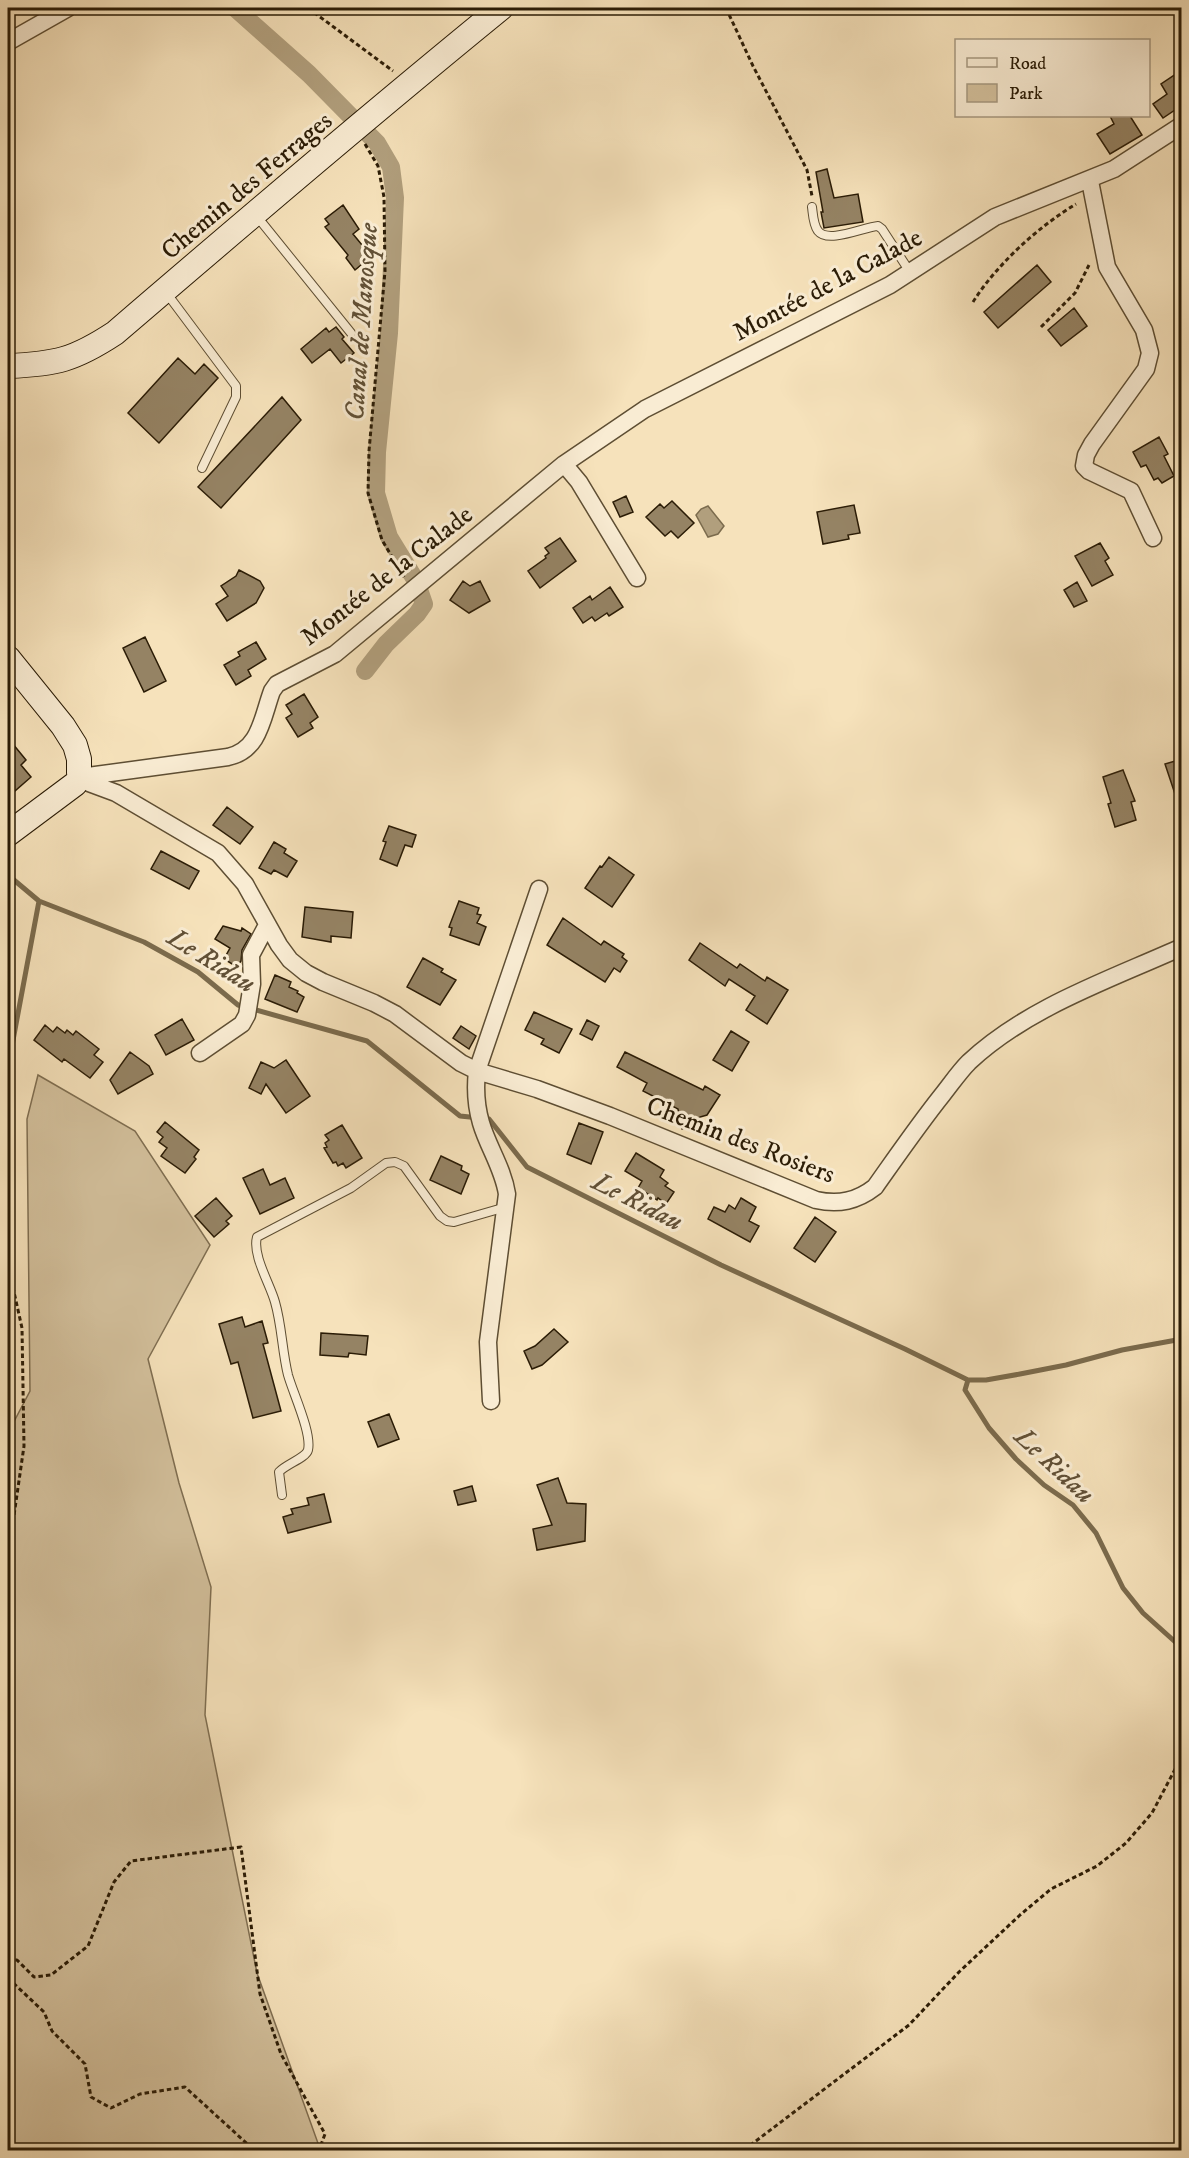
<svg xmlns="http://www.w3.org/2000/svg" width="1189" height="2158" viewBox="0 0 1189 2158" font-family="'IM FELL DW Pica',serif">
<style>
.green{fill:#d3c09c;stroke:#7f6e51;stroke-width:1.5}
.water{fill:#b19f7d;stroke:#7b6b4d;stroke-width:1.5}
.lines{fill:none;stroke-linecap:round;stroke-linejoin:round}
.stream{stroke:#7b6b4d;stroke-width:5}
.canal{stroke:#b19f7d;stroke-width:18}
.building{fill:#958364;stroke:#2b1c06;stroke-width:1.5}
.lane-casing{stroke:#5e4e33;stroke-width:10}
.street-casing{stroke:#5e4e33;stroke-width:19}
.secondary-casing{stroke:#2b1c06;stroke-width:26}
.path{stroke:#2b1c06;stroke-width:3;stroke-dasharray:4.5 3;stroke-linecap:butt}
.lane{stroke:#f9ecd3;stroke-width:8}
.street{stroke:#f9ecd3;stroke-width:16}
.secondary{stroke:#f9ecd3;stroke-width:24}
.labels{text-anchor:middle;stroke-width:6;stroke-linejoin:round;paint-order:stroke}
.street-label{font-size:26px;fill:#2b1c06;stroke:#f9ecd3}
.water-label{font-size:27px;font-style:italic;fill:#615036;stroke:#f9ecd3}
</style>
<rect width="100%" height="100%" fill="#f6e2bb"/>
<filter id="stains"><feTurbulence type="fractalNoise" baseFrequency=".00333" numOctaves="4"/><feColorMatrix values="0 0 0 0 .2 0 0 0 0 .09 0 0 0 0 .02 0 0 0 .5 -.17"/></filter>
<radialGradient id="worn" r=".72"><stop offset=".6" stop-color="#630" stop-opacity="0"/><stop offset="1" stop-color="#630" stop-opacity=".3"/></radialGradient>
<path class="green" d="M38,1075L135,1131L210,1245L148,1359L179,1483L211,1587L205,1715L257,1973L319,2146L281,2150H8V1433L30,1391L27,1119Z"/>
<path class="water" d="M708,506L724,526L718,534L708,537L696,515L701,509Z"/>
<g class="lines">
<path class="stream" d="M8,875L39,901L144,942L198,972L238,1005L367,1041L460,1116L489,1119L527,1167L721,1265L905,1349L968,1380H986L1020,1374L1066,1365L1122,1350L1182,1339
M8,1067L39,901
M968,1380L965,1390L989,1428L1016,1459L1044,1485L1073,1505L1096,1533L1123,1588L1143,1613L1182,1648"/>
<path class="canal" d="M235,8L309,74L377,143L391,167L395,198L389,333L377,452L376,493L389,537L416,581L424,604L417,614L386,644L365,671"/>
</g>
<path class="building" d="M1182,70V113L1178,108L1163,118L1153,104L1167,94L1161,84Z
M1110,116H1130L1142,135L1110,154L1097,134L1114,124Z
M827,169L834,198L858,194L863,222L824,228L821,212H823L816,172Z
M343,205L359,229L353,234L367,251L363,254L367,260L355,270L346,258L348,255L325,227L329,224L325,219Z
M1037,265L1051,282L998,328L984,312Z
M1074,308L1087,326L1061,346L1048,330Z
M336,327L344,337L342,339L354,353L341,363L330,349L312,363L301,349L326,328L329,332Z
M178,358L195,374L204,364L218,378L159,443L128,413Z
M282,397L301,420L221,508L198,487Z
M1159,437L1168,454L1164,456L1174,476L1162,483L1158,478L1154,480L1146,465L1141,467L1133,452Z
M626,496L633,512L620,517L613,502Z
M672,501L694,523L678,538L671,531L665,536L646,517L660,504L664,508Z
M854,505L860,533L848,535L849,539L823,544L817,512Z
M560,538L576,561L540,588L528,571L546,558L545,556L549,553L545,548Z
M1100,543L1109,558L1105,561L1113,575L1092,586L1075,556Z
M239,570L260,581L264,588L256,603L227,621L216,604L228,596L221,586L236,576Z
M463,581L470,586L480,581L490,601L469,613L450,600Z
M1077,582L1087,601L1074,607L1064,590Z
M610,587L623,607L609,616L607,613L595,621L592,617L583,623L573,608L590,596L592,600Z
M145,637L166,681L144,692L123,648Z
M256,642L266,659L248,670L251,676L236,685L224,665L240,656L238,652Z
M304,694L318,717L310,723L313,728L298,737L286,718L292,714L286,705Z
M8,738L26,760L21,765L31,777L8,797Z
M1182,759V806H1179L1165,764Z
M1123,770L1135,801L1131,802L1136,820L1115,827L1108,804L1111,803L1103,777Z
M227,807L253,827L240,844L213,825Z
M389,826L416,835L412,847L405,845L397,866L380,859L386,842L383,841Z
M274,842L286,849L284,853L297,861L287,877L274,870L271,874L259,868Z
M161,851L199,871L189,889L151,869Z
M609,857L634,875L612,907L585,888L600,866L602,867Z
M459,901L479,908L477,914L481,915L477,923L486,927L479,945L450,935L452,928L449,927Z
M305,907L353,912L351,938L331,936V942L302,937Z
M563,918L601,945L604,941L624,954L622,957L627,961L620,972L614,968L605,982L547,945Z
M223,926L241,931L242,928L251,934L242,950L241,961L237,967L224,959L230,948L215,939Z
M700,943L737,968L740,964L765,981L767,977L788,990L767,1024L746,1010L755,996L729,979L725,986L689,960Z
M423,958L443,969L441,972L456,980L440,1005L407,987Z
M275,975L291,982L289,987L298,991L297,993L304,997L297,1012L265,999Z
M534,1012L572,1029L559,1053L541,1044L544,1039L525,1030Z
M182,1019L194,1040L166,1055L155,1035Z
M587,1020L599,1026L592,1040L580,1034Z
M45,1025L53,1032L57,1027L65,1033L67,1030L73,1035L76,1031L99,1049L94,1055L103,1062L90,1078L64,1059L62,1062L34,1040Z
M461,1026L476,1036L469,1049L453,1038Z
M731,1031L749,1042L732,1071L713,1060Z
M130,1052L149,1066L153,1074L118,1094L110,1080Z
M625,1052L703,1090L705,1086L720,1095L707,1115L700,1117L701,1126L682,1129L678,1109L643,1091L647,1083L617,1067Z
M286,1060L310,1096L286,1113L266,1084L261,1094L249,1088L261,1062L274,1068Z
M165,1122L199,1150L194,1157L196,1159L185,1173L161,1156L167,1148L159,1142L163,1137L157,1132Z
M579,1123L603,1132L591,1164L567,1154Z
M342,1125L362,1158L346,1168L343,1163L338,1166L336,1162L333,1163L324,1148L327,1147L325,1143L329,1140L325,1135Z
M636,1153L664,1170L660,1177L668,1183L665,1186L674,1192L666,1204L658,1198L657,1200L638,1188L642,1181L625,1171Z
M441,1156L462,1166L461,1170L469,1174L461,1194L430,1180Z
M263,1169L270,1185L285,1178L294,1198L260,1214L243,1178Z
M216,1198L232,1216L226,1221L229,1224L214,1237L195,1216Z
M741,1198L756,1207L749,1221L759,1226L750,1242L708,1219L714,1207L725,1212L729,1205L735,1209Z
M815,1217L836,1232L815,1262L794,1248Z
M242,1317L245,1327L262,1321L268,1343L263,1344L281,1411L253,1418L238,1362L231,1364L219,1324Z
M554,1329L568,1342L542,1365L532,1369L524,1351L535,1346Z
M321,1333L368,1336L366,1355L349,1353L348,1357L320,1355Z
M389,1414L399,1439L378,1447L368,1422Z
M558,1478L567,1503L586,1504L585,1541L537,1550L533,1529L552,1525L537,1485Z
M472,1486L476,1501L458,1505L454,1491Z
M324,1494L331,1522L288,1533L283,1517L293,1514L291,1509L309,1505L307,1498Z"/>
<g class="lines">
<g class="lane-casing">
<path id="lane" d="M812,207C813,214 813,224 818,231C828,244 864,227 878,226L882,229L910,272
M255,214L351,333
M165,291L236,386V397L202,468
M282,1495L279,1472C286,1464 306,1458 308,1450C312,1433 293,1393 288,1375C282,1351 282,1326 275,1302C270,1284 252,1255 257,1237L351,1188L386,1163L395,1162L404,1166L440,1216L447,1221L454,1222L506,1207"/>
</g>
<g class="street-casing">
<path id="street" d="M8,42L68,8
M1090,181L1107,267L1144,330L1150,353L1146,369L1092,444L1086,455L1084,466L1089,471L1131,491L1153,538
M564,464L579,482L637,578
M88,776L228,757C260,750 262,718 272,691L277,684L335,654L564,464L645,409L890,285L995,217L1114,169L1182,125
M89,783L116,793L218,853L245,884L279,945L290,960L306,973L323,982L374,1003L395,1014L461,1063L477,1071L537,1089L610,1116L816,1200C839,1205 857,1201 875,1187C897,1156 919,1124 943,1094C951,1084 959,1072 969,1062C1028,1007 1109,980 1182,947
M200,1053L242,1024L247,1015L252,984L251,955L267,925
M491,1401L488,1342L507,1194C503,1168 488,1147 481,1123C476,1106 475,1089 477,1071L539,889"/>
</g>
<g class="secondary-casing">
<path id="secondary" d="M8,366C56,364 74,360 115,333C243,223 371,114 501,8
M8,658L63,726L75,745L79,759V773
M8,834L75,784"/>
</g>
<path class="path" d="M308,8L393,71
M726,8L753,66L807,170L812,196
M365,144L378,166L384,197L385,271L369,451L368,493L382,540L404,577
M973,302C997,264 1038,227 1076,204
M1041,327L1075,293L1089,265
M8,1265L22,1328L24,1446L8,1557
M8,1681L10,1690L8,1696
M8,1960H17L34,1977L51,1975L88,1946L114,1882L131,1861L241,1847L260,1994L281,2054L325,2134L319,2150
M8,1978L44,2012L52,2031L85,2064L91,2097L111,2108L140,2094L185,2087L254,2150
M744,2150L909,2025L959,1972L1020,1915L1051,1889L1097,1866L1126,1843L1152,1813L1182,1756"/>
<use href="#lane" class="lane"/>
<use href="#street" class="street"/>
<use href="#secondary" class="secondary"/>
</g>
<g class="labels">
<g class="street-label">
<text transform="translate(246 185) rotate(-40)" y="9">Chemin des Ferrages</text>
<text transform="translate(827 284) rotate(-28)" y="9">Montée de la Calade</text>
<text transform="translate(386 575) rotate(-38)" y="9">Montée de la Calade</text>
<text transform="translate(741 1139) rotate(21)" y="9">Chemin des Rosiers</text>
</g>
<g class="water-label">
<text transform="translate(361 322) rotate(-86)" y="9">Canal de Manosque</text>
<text transform="translate(212 960) rotate(32)" y="9">Le Ridau</text>
<text transform="translate(638 1201) rotate(27)" y="9">Le Ridau</text>
<text transform="translate(1055 1465) rotate(43)" y="9">Le Ridau</text>
</g>
</g>
<rect width="1189" height="2158" fill="none" stroke="#f6e2bb" stroke-width="30"/>
<rect x="9" y="9" width="1171" height="2140" fill="none" stroke="#2b1c06" stroke-width="3"/>
<rect x="15" y="15" width="1159" height="2128" fill="none" stroke="#2b1c06" stroke-width="1.5"/>
<rect x="955" y="39" width="195" height="78" fill="#f9ecd3" stroke="#a79981" stroke-width="1.5"/>
<rect x="967" y="58" width="30" height="9" fill="#f9ecd3" stroke="#a79981" stroke-width="1.5"/>
<text x="1009" y="69" font-size="18" fill="#2b1c06">Road</text>
<rect x="967" y="84" width="30" height="18" fill="#d3c09c" stroke="#a79981" stroke-width="1.5"/>
<text x="1009" y="99" font-size="18" fill="#2b1c06">Park</text>
<rect width="100%" height="100%" filter="url(#stains)"/>
<rect width="100%" height="100%" fill="url(#worn)"/>
</svg>
